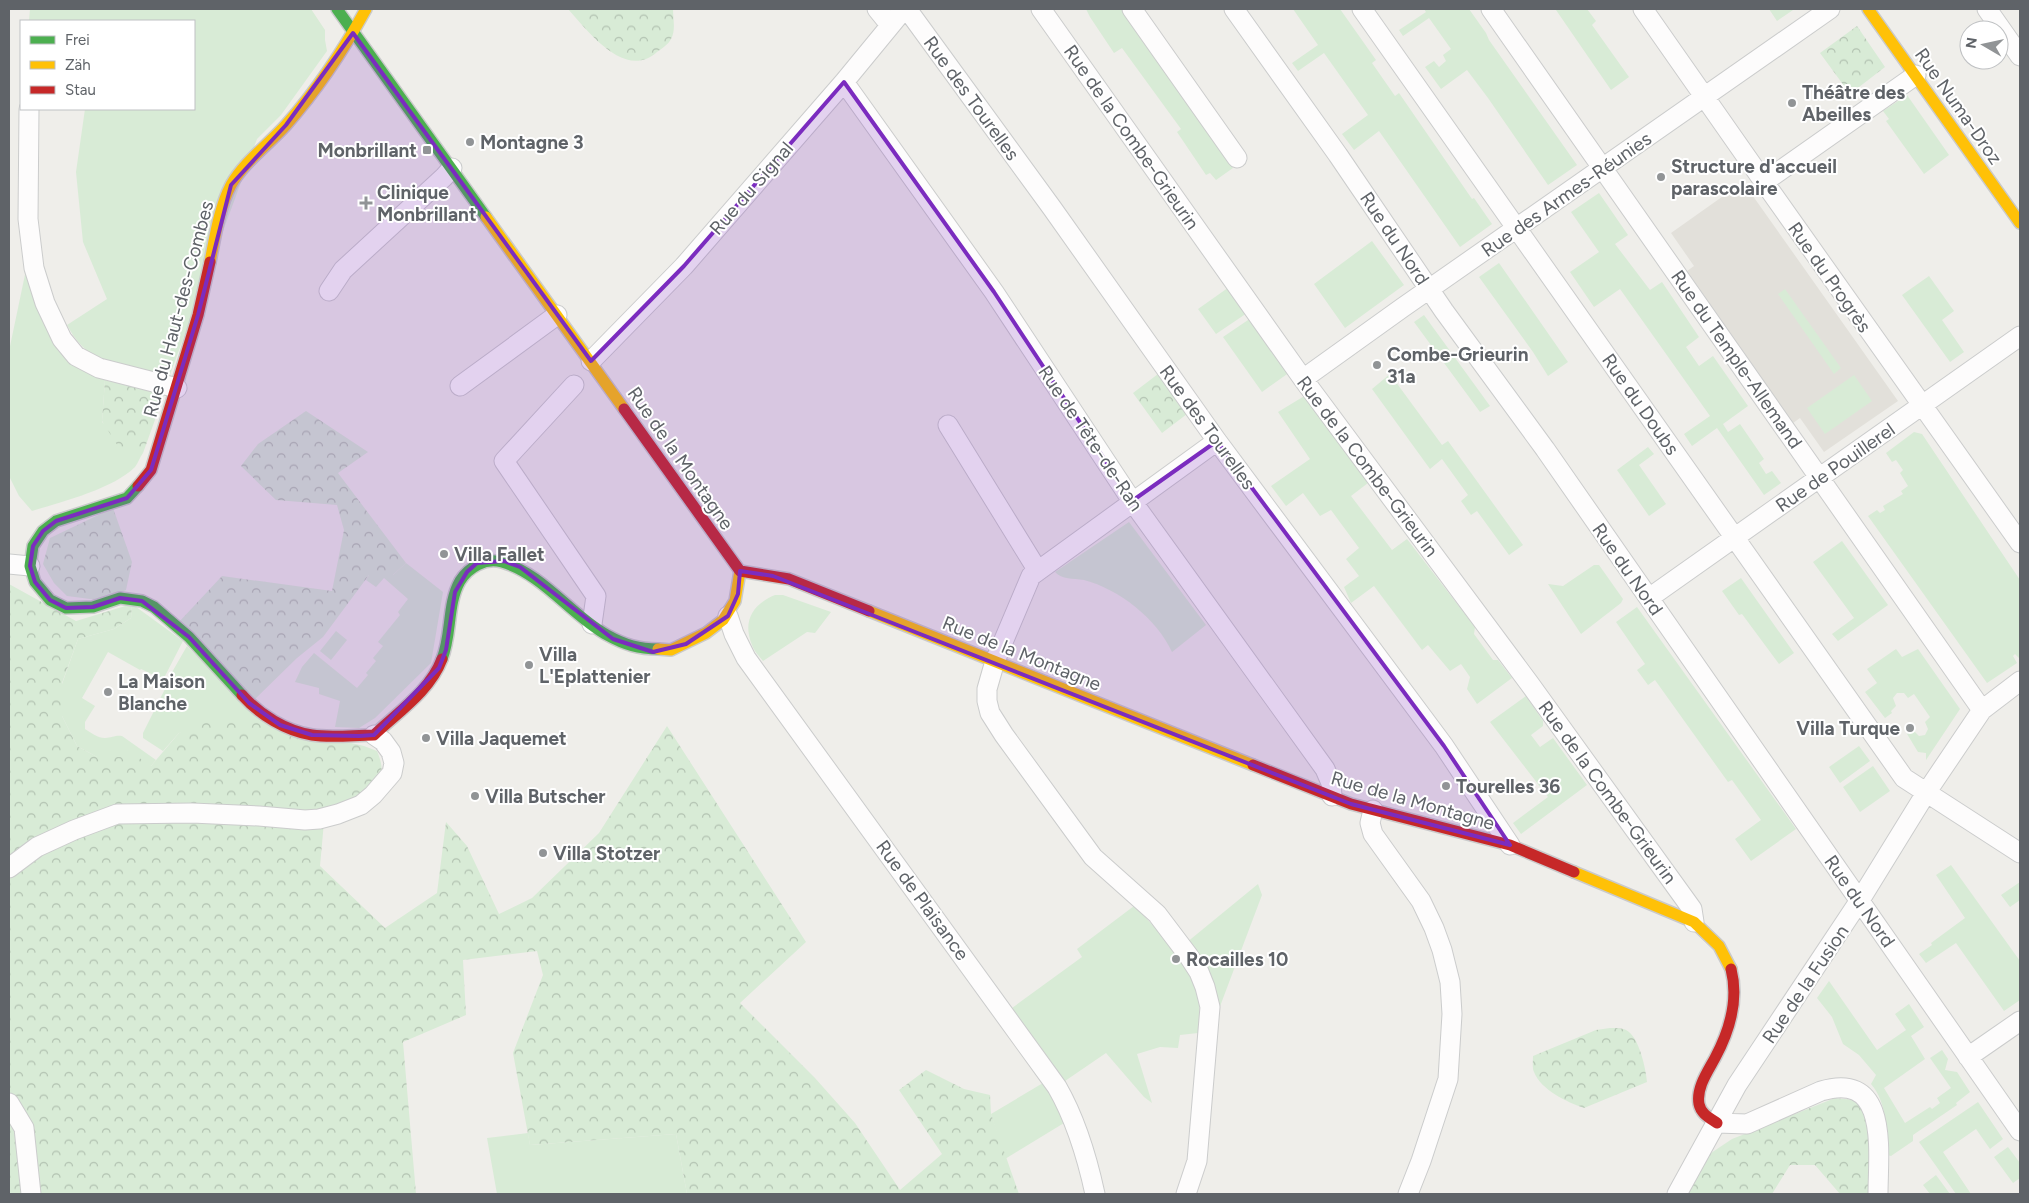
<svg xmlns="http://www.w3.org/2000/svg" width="2029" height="1203" viewBox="0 0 2029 1203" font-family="Figtree,sans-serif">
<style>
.education{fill:#e2e0da}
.green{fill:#d8ebd6}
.forest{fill:url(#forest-crowns)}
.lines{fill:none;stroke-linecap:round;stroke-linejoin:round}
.street-casing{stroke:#cbcccc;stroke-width:21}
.fast-casing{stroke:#cacacb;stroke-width:14}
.slow-casing{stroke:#cacacb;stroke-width:14}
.jam-casing{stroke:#cacacb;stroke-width:14}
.street{stroke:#fdfcfc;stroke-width:19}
.fast{stroke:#4caf50;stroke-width:11}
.slow{stroke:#ffc107;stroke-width:11}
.jam{stroke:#c62828;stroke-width:11}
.marked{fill:#7b2cbf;fill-opacity:0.2;stroke:#7b2cbf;stroke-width:4;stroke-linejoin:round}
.poi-dot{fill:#919496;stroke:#fff;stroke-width:2}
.labels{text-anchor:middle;stroke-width:4;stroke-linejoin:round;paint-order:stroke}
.poi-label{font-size:19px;font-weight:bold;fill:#5f6368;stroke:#fff;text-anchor:start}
.street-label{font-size:19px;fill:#5f6368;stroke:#fff}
</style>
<defs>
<pattern id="forest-crowns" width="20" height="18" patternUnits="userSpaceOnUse" patternTransform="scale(1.25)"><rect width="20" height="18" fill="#d8ebd6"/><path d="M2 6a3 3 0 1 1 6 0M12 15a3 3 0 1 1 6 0" fill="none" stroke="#b2c2b1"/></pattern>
</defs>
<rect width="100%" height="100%" fill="#efeeea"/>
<path class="education" d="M1743,182L1898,401L1824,452L1800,418L1793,423L1687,271L1694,266L1671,233Z"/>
<path class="green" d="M30,9H311L325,30V40L327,51L281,115L257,139L168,380C143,372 98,365 81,345C75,339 71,332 67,325L107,299L83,242L76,172L85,109H194V21H29Z
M1086,9H1122L1233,168L1216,180L1210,173L1206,175L1177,132L1181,129L1122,48L1114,53L1090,17Z
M1293,9H1340L1376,60L1372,63L1395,96L1399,93L1472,199L1474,198L1492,224L1460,247L1379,131L1354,150L1342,134L1368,115L1324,53L1298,71L1292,63L1318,45Z
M1424,9H1469L1486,33L1489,40L1577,165L1548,185L1488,98L1467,70L1441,89L1425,67L1434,61L1439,67L1446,61L1443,55L1451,49L1429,18L1403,36L1399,30L1426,12Z
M1558,9H1587L1596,21L1592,25L1629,77L1611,90L1556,10Z
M1769,9H1792L1793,10L1777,21Z
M1907,95L1949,155L1924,174L1886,121L1889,119L1883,111Z
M1599,193L1628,235L1615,244L1650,290L1662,282L1699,337L1686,347L1699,366L1713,356L1748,406L1723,424L1728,432L1740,424L1764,459L1759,463L1766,474L1772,471L1781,483L1764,495L1717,428L1692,446L1684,434L1710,416L1620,289L1594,307L1570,272L1599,252L1571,212Z
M1372,241L1404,285L1345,328L1314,284Z
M1499,263L1568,362L1548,376L1533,352L1479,277Z
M27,265L76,364L105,380L102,422L143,453C140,457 138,463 135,467C113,489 61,502 32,511L19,496L9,476V351Z
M1929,276L1954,311L1942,320L1964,352L1950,362L1902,295Z
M1232,285L1250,311L1216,334L1198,309Z
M1785,289L1841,368L1834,374L1778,294Z
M1424,315L1490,406L1480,412L1414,322Z
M1251,318L1290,372L1262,392L1223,337Z
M1390,374L1442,445L1448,441L1523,545L1509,555L1477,511L1471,515L1461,501L1468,495L1442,459L1430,469L1372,389Z
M1854,375L1872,401L1825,434L1807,408Z
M1306,395L1368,483L1351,496L1392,550L1407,539L1475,627L1474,634L1493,660H1498L1512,678L1477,704L1467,689L1470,677L1461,664L1450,671L1428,645L1422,650L1374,586L1351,603L1344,587L1359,576L1346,559L1359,548L1331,510L1320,516L1303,493L1286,506L1271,486L1310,459L1278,412Z
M1914,432L1922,434L2020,580V659L2015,654L2013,656L2017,663L1987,683L1868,516L1877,510L1880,513L1885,510L1883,506L1903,494L1901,491L1908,486L1900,473L1903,470L1896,460L1892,462L1886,453Z
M1648,447L1654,454L1639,465L1666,504L1649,516L1617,470Z
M1129,522L1206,625L1172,652C1157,619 1119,589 1084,580C1073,578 1062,580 1055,572Z
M1842,541L1888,605L1838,641L1832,634L1854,618L1813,562Z
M406,563L443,592L431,663L375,718L359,728L335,727L340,701L319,694V688L295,682L302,667L314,653L357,688L368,675L366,673L376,661L373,658L383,646L378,642L400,615L398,612L408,599L384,578L376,587L366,580L369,575H393Z
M1594,565H1599L1623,599L1621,603L1581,634L1548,584L1563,586Z
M1741,578L1794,653L1779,664L1742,614L1739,615L1722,591Z
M775,595H783L831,612L815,633L807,632L763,661C759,656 754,651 752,645C742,621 753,604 775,595Z
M132,604L183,641L165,676L160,678L141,669L140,670L108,652L82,698L95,706L85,722V729C91,733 98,738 105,738C112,738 115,735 122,736L156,760L151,766L117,758L97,757L77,746L62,716V684L78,639L114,629L131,618Z
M1637,607L1796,829L1751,861L1735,839L1761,820L1732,780L1728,782L1655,680L1648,685L1637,670L1645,664L1616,622Z
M336,631L347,640L331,660L320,651Z
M187,646L264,723L179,733L163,751L143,738V733L165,689L146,678L160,682L167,681Z
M1896,649L1902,657L1918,649L1960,709L1926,760V753L1918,752L1907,734L1913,730L1919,736L1925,735L1928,729L1925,722L1930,717L1914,694L1908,698L1904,693H1897L1893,698L1896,706L1891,711L1892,713L1885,718L1865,692L1877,683L1867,669Z
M1526,696L1543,721V726L1531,735L1540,747L1553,738L1587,785L1521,834L1513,823L1548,797L1490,722Z
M1859,746L1870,761L1840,783L1829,767Z
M1873,766L1890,791L1860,812L1843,787Z
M1951,865L2020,961V1000L2004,1011L1956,943L1926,963L1919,954L1932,945L1931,943L1965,918L1936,875Z
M2020,882V900L2010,907L2001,895Z
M1258,884L1262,895L1219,1009L1186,943Z
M1134,906C1155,927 1189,961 1197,990C1201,1004 1199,1019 1198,1033L1180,1035L1178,1048L1160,1047L1137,1054L1152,1103L1144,1097L1106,1053L1065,1081L1012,1008L1082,957L1077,949Z
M1829,981L1877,1050L1906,1030L1895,1014L1909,1004L1924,1027L1911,1036L1925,1059L1884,1088L1905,1123L1930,1107L1932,1109L1940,1103L1937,1098L1951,1088L1930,1058L1942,1050L1948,1059L1945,1070L1957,1072L1970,1092L1956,1103L1957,1105L1913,1135V1141L1891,1156L1887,1155C1886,1131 1888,1104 1871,1084L1876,1075L1859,1055L1843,1044L1832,1017L1817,998Z
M1043,1083L1057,1104L1064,1123L1005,1159L991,1114Z
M1978,1102L2003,1139L1990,1149L1976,1129L1943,1152L1971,1194H1956L1919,1142Z
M528,1133L530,1145L676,1134L687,1194H497L487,1138Z
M2008,1147L2020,1163V1178L2013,1183L1994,1157Z
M1936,1175L1950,1194H1930L1923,1185Z"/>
<path class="forest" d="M568,9H673C673,18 676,31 671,39C669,44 661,49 657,52C625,81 588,31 568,9Z
M1857,26L1885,67L1850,94L1820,53Z
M1158,374L1187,414L1162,433L1133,393Z
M105,380L164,395L143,453L119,448L102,421Z
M306,411L368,452L338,473L406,563L393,575H369L323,637L297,658L254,700L179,622L222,576L332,591L344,530L337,505L276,500L241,466L258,444Z
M113,508L132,562L126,590L98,600L67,596L54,583L43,564L50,538Z
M9,584L76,621L132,604L131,618L114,629L78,639L62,683V716L77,746L97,757H138L151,766L179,733L220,717L264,723L364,746L377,751C380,758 383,767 381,775C375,794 342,805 325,811L320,866L385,928L437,893L446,822L467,846L499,914L532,898L599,833L667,726L806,942L740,1003L815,1078L855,1123L900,1190L942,1154L899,1090L926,1070L964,1089L990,1095L991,1114L1019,1194H687L676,1134L530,1145L513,1053L543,975L537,951L463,960L466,1015L403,1042L416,1194H9Z
M1610,1028C1615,1028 1622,1028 1626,1030C1639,1036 1646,1069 1647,1082L1584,1108C1567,1102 1541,1090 1534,1072C1532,1068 1533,1061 1533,1056L1596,1030Z
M1835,1098L1854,1100L1869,1113L1873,1159L1870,1194H1840L1815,1165H1790L1772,1194H1685L1708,1155L1732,1139Z"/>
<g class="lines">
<g class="street-casing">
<path id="street" d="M877,9L890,25
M907,9L1052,208L1217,441L1444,746L1510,845
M1041,9L1303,379L1529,683L1692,909L1694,922
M1132,9L1237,158
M1234,9L1338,155L1444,311L1545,449L2020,1131
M1362,9L1904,778L2020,853
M1491,9L1982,710
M1643,9L1764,182L2020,543
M1987,9L2020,56
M844,82L994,292L1132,501L1325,769L1331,783L1332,796
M29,109L28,219L34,268L45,303L62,339L76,356L99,368L177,388
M1764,182L1916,75
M329,291L343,270L444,177L452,168
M591,361L684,266L844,82L904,9
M1303,379L1402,308L1830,9
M574,385L504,461L596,596L592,624
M460,386L557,315
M948,425L1038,571
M9,564L30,566
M1649,598L2020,336
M728,616L734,634L746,658L1057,1087C1076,1120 1087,1157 1095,1194
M1373,810L1370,823L1373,834L1421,901L1434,928L1442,950L1450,982L1452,1014L1448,1079L1421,1161L1408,1194
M9,868L37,847L74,830L117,814L192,813L259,816L305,820L319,819L338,814L361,805L373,795L392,773L394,763L391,752L383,741L374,735
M1968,1057L2020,1021
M9,1103L24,1128L31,1194
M1717,1123L1747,1124L1821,1091C1890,1070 1878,1153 1878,1194
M1186,1194L1197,1161L1210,1007L1205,987L1199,972L1188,955L1157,914L1093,857L1004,735L990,713L987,701V689L995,661L1031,576L1217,441
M1677,1194L1737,1085L1860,900L1926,793L1982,710L2020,681"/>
</g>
<g class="fast-casing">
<path id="fast" d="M337,9L486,217
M138,486L127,498L56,521L43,531L33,546L30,566L35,582L50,600L66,608L93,607L120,598L142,601L154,607L189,637L242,695
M442,659C452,634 447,604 460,581C468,568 485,557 502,562C543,574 571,615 607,635C625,645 639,649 658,649"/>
</g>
<g class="slow-casing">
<path id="slow" d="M1868,9L2020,223
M486,217L624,409
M210,262C215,237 219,208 231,185C244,162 268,145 286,125C317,90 343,51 366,9
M869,611L1253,765
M658,649L671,650L706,633L723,620L735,601L740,571
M1574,872L1694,922L1719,946L1731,969"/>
</g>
<g class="jam-casing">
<path id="jam" d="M624,409L740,571L789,579L869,611
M138,486L151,470L198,315L210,262
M242,695C260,715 286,731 312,735C331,738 354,735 374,735C398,712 430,691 442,659
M1253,765L1351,804L1510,845L1574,872
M1717,1123C1710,1118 1701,1114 1699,1104C1696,1088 1708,1071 1715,1058C1730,1030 1739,1000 1731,969"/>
</g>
<use href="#street" class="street"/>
<use href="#fast" class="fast"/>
<use href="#slow" class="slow"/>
<use href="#jam" class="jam"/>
</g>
<path class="marked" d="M353,33L591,361L684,266L844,82L994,292L1132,501L1217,441L1444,746L1510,845L1351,804L773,576L740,571L738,594L728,616L686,644L653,652L613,639L520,567L504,561L477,563L467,572L455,592L446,650L439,668L374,735L359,736L312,735L280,725L249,703L189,637L142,601L120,598L93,607L66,608L50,600L35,582L30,566L33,546L43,531L56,521L127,498L151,470L198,315L231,185L286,125Z"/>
<g class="poi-dot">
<circle cx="1792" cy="103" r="5"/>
<circle cx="470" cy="142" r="5"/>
<rect x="422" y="145" width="10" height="10" rx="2.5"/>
<circle cx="1661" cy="177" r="5"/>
<path d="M363.5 195.5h5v5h5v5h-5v5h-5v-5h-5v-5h5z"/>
<circle cx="1377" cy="365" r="5"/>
<circle cx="444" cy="554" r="5"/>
<circle cx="529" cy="665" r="5"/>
<circle cx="108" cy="692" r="5"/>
<circle cx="1910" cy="728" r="5"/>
<circle cx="426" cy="738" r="5"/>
<circle cx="1446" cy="786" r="5"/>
<circle cx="475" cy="796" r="5"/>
<circle cx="543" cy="853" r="5"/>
<circle cx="1176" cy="959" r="5"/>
</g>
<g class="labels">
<g class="poi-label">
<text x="1802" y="99">Théâtre des<tspan x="1802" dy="22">Abeilles</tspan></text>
<text x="480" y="149">Montagne 3</text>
<text x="417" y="157" text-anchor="end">Monbrillant</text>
<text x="1671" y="173">Structure d'accueil<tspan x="1671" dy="22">parascolaire</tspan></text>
<text x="377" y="199">Clinique<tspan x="377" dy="22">Monbrillant</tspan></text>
<text x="1387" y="361">Combe-Grieurin<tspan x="1387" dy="22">31a</tspan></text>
<text x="454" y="561">Villa Fallet</text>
<text x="539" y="661">Villa<tspan x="539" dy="22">L'Eplattenier</tspan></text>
<text x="118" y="688">La Maison<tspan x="118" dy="22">Blanche</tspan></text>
<text x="1900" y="735" text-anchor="end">Villa Turque</text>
<text x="436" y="745">Villa Jaquemet</text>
<text x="1456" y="793">Tourelles 36</text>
<text x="485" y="803">Villa Butscher</text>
<text x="553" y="860">Villa Stotzer</text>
<text x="1186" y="966">Rocailles 10</text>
</g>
<g class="street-label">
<text transform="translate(972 98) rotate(54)" y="7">Rue des Tourelles</text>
<text transform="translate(1959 106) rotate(55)" y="7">Rue Numa-Droz</text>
<text transform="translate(1132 137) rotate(55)" y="7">Rue de la Combe-Grieurin</text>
<text transform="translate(751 188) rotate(-49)" y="7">Rue du Signal</text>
<text transform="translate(1566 194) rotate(-35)" y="7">Rue des Armes-Réunies</text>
<text transform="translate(1395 238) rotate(56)" y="7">Rue du Nord</text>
<text transform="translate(1830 277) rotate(55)" y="7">Rue du Progrès</text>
<text transform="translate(178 309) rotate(-75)" y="7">Rue du Haut-des-Combes</text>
<text transform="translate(1737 359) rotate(55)" y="7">Rue du Temple-Allemand</text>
<text transform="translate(1641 404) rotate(55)" y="7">Rue du Doubs</text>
<text transform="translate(1208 427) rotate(54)" y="7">Rue des Tourelles</text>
<text transform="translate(1091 438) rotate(56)" y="7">Rue de Tête-de-Ran</text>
<text transform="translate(681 458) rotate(55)" y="7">Rue de la Montagne</text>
<text transform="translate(1368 466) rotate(53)" y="7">Rue de la Combe-Grieurin</text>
<text transform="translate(1835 467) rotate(-35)" y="7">Rue de Pouillerel</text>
<text transform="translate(1628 569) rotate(55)" y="7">Rue du Nord</text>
<text transform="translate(1022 653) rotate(22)" y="7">Rue de la Montagne</text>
<text transform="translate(1608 792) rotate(54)" y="7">Rue de la Combe-Grieurin</text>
<text transform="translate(1413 800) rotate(16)" y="7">Rue de la Montagne</text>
<text transform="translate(923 900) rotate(54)" y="7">Rue de Plaisance</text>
<text transform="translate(1860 901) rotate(55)" y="7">Rue du Nord</text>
<text transform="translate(1805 984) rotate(-56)" y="7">Rue de la Fusion</text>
</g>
</g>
<rect width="2029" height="1203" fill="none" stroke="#5f6368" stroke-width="20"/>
<rect x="20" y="20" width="175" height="90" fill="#ffffff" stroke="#bfc1c3"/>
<rect x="30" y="36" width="25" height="8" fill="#4caf50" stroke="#bfc1c3"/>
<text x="65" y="45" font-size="15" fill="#5f6368">Frei</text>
<rect x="30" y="61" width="25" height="8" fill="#ffc107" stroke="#bfc1c3"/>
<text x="65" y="70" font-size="15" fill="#5f6368">Zäh</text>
<rect x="30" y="86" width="25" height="8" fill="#c62828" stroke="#bfc1c3"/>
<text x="65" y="95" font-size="15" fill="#5f6368">Stau</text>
<g transform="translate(1984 45) rotate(279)"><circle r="24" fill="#ffffff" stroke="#bfc1c3"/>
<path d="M0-4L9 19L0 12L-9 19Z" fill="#919496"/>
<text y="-8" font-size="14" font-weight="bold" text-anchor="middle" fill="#5f6368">N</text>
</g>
</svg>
